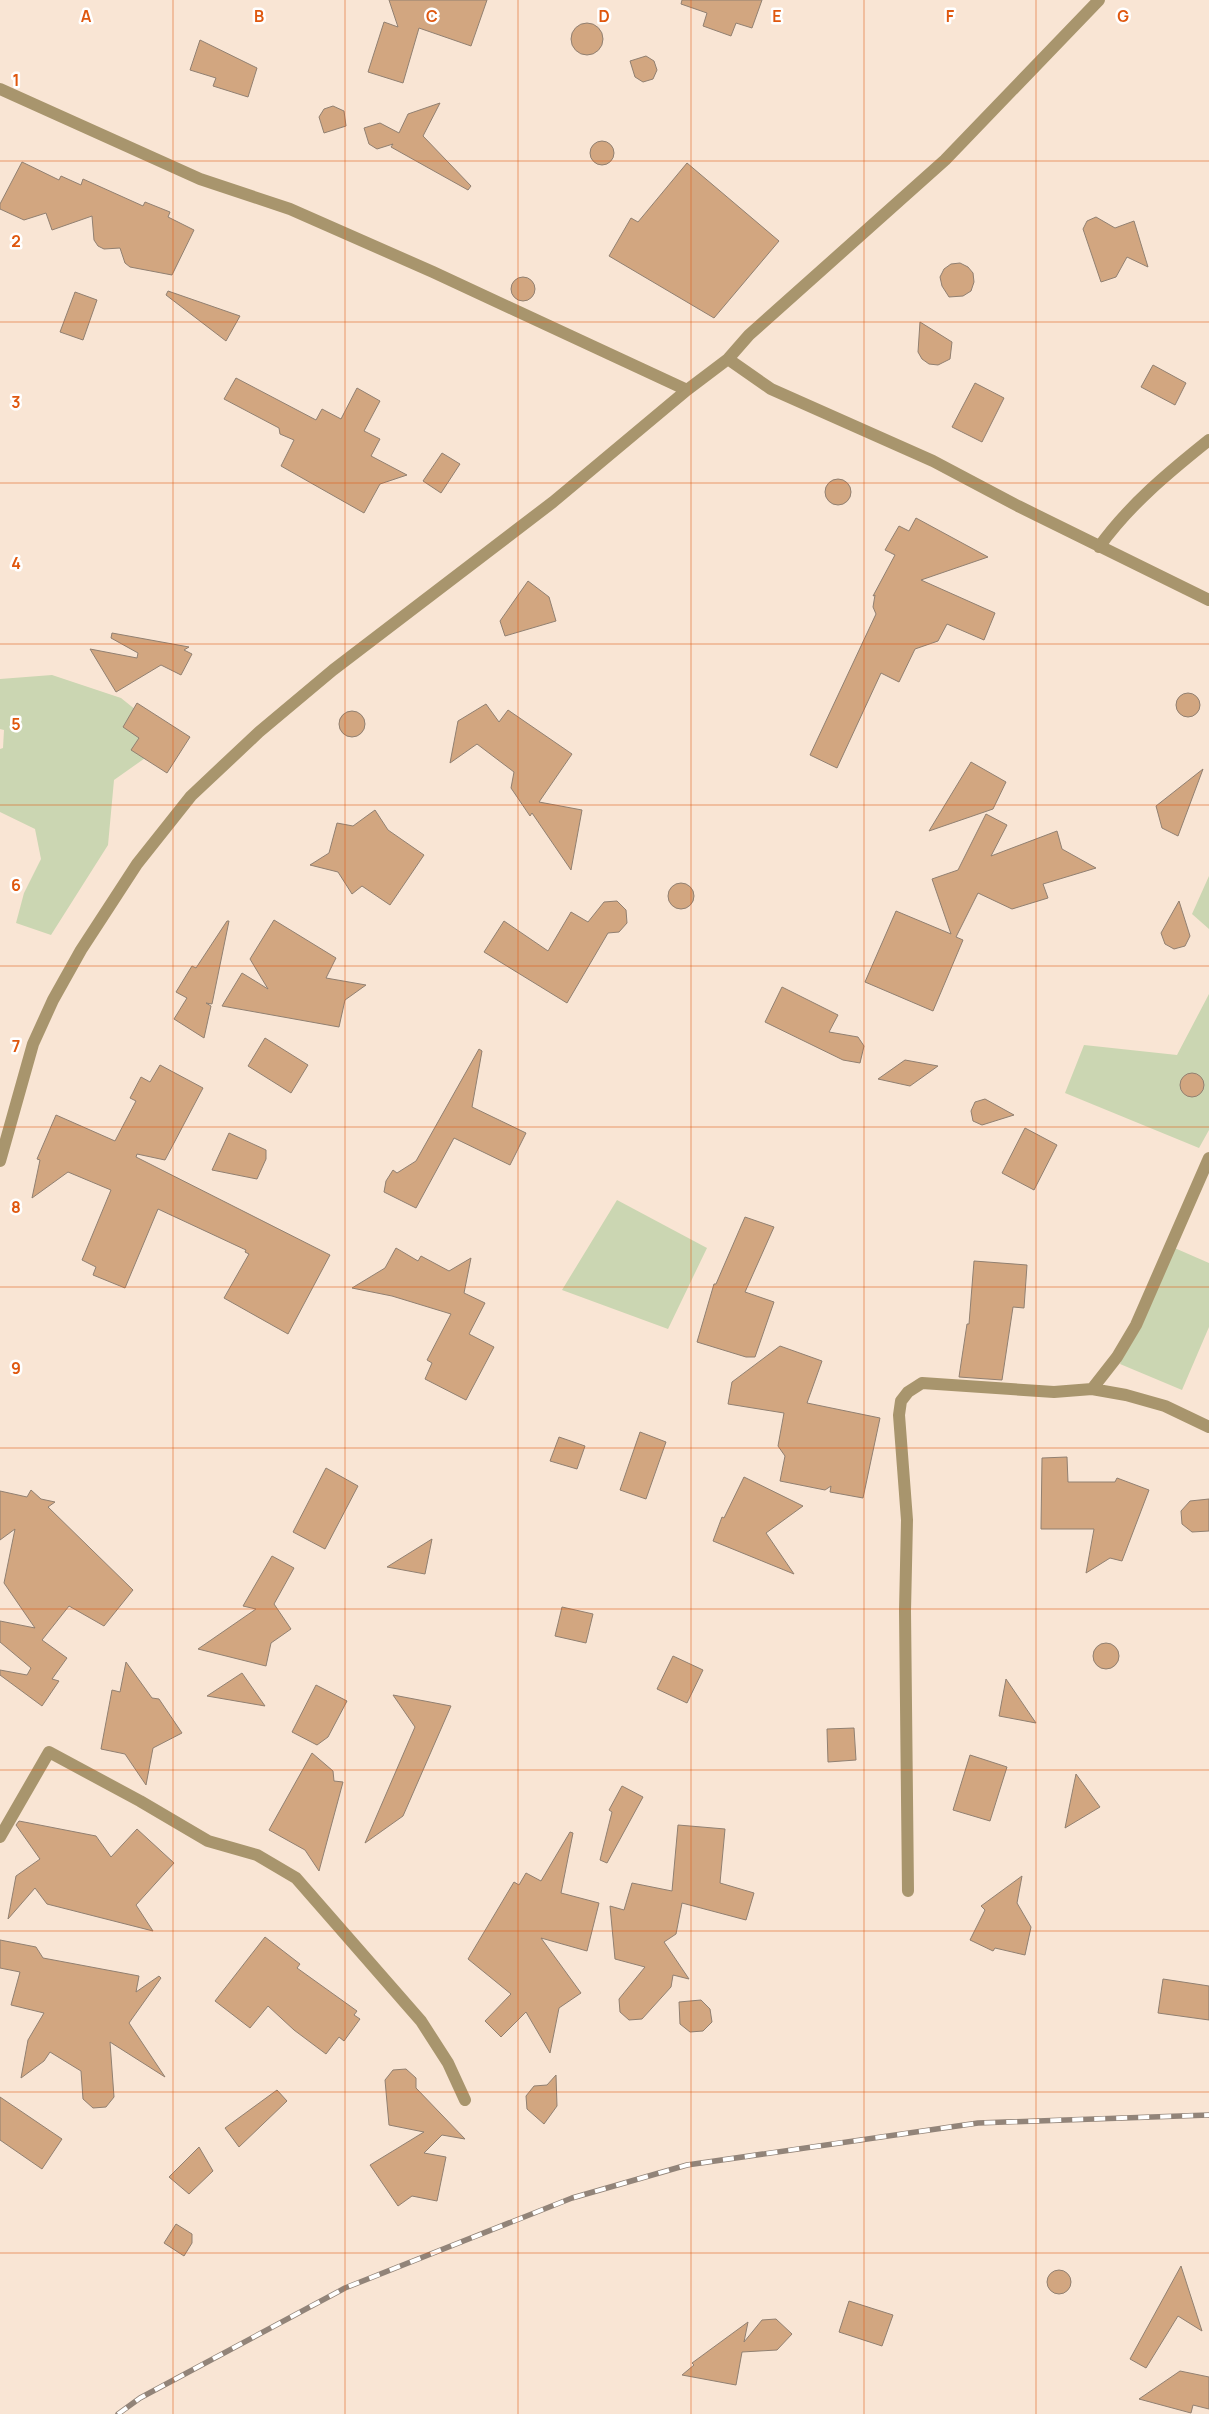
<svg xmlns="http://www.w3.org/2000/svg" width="1209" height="2414" viewBox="0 0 1209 2414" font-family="Manrope,sans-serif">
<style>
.green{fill:#cbd6b2}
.building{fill:#d2a680;stroke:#918071}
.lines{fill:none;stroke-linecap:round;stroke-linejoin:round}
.minor{stroke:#a8956d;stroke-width:12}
.rail-casing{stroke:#928479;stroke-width:5.5}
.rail{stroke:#fff;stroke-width:4;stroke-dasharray:11;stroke-linecap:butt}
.grid{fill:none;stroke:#df570e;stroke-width:1;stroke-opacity:0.55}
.grid-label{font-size:16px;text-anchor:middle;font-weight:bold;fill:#df570e;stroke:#fff;stroke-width:5;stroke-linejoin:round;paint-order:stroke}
</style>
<rect width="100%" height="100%" fill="#f9e5d4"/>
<path class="green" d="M52,675L121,698L172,739L114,780L108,845L51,935L16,923L24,893L41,859L35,829L0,812V749L3,748L4,730L0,729V679Z
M1209,876V929L1192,914Z
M1209,994V1130L1199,1148L1065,1093L1084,1045L1177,1055Z
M617,1200L707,1248L668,1329L562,1290Z
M1170,1246L1209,1263V1327L1182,1390L1120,1364Z"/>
<path class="building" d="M389,0H487L471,46L419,28L403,83L368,72L384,22L398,27Z
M682,0H762L752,28L736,23L731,36L703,26L707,13L681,4Z
M571 39a16 16 0 1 1 32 0a16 16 0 1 1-32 0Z
M200,40L257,68L248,97L213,86L216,78L190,70Z
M646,56L654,61L657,70L653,79L643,82L635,77L630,61Z
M440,103L423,136L471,186L468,190L391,147L393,144L377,149L369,144L364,128L380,123L399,133L408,114Z
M333,106L344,111L346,126L324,133L319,117L324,109Z
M590 153a12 12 0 1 1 24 0a12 12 0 1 1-24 0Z
M22,162L59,180L61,176L81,185L83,179L143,206L145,202L170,212L168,217L194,230L172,275L130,267L125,263L120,248L104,249L98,246L94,240L92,216L52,230L46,213L24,220L0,209V204Z
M687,163L779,241L714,318L609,256L631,218L638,222Z
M1096,217L1115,228L1134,221L1148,267L1127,257L1116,277L1101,282L1083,229L1087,221Z
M960,263L968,267L973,273L974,282L971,291L963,296L949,297L942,286L940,277L944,269L951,264Z
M511 289a12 12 0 1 1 24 0a12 12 0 1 1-24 0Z
M168,291L240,316L226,341L166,295Z
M75,292L97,300L83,340L60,332Z
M920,322L952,342L950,359L938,365L929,364L922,359L918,352Z
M1153,365L1186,383L1175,405L1141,387Z
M236,378L316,420L322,409L341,419L357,388L380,401L364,431L380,439L371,456L407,475L380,484L364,513L281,466L294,440L280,434L279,428L224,399Z
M975,383L1004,398L982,442L952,427Z
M442,453L460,464L441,493L423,481Z
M825 492a13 13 0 1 1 26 0a13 13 0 1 1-26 0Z
M916,518L988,557L921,580L995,613L984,640L947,624L938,641L915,649L899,682L881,673L837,768L810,755L876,614L873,607L875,595L873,596L895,555L885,550L899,526L909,531Z
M528,581L549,597L556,621L505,636L500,621Z
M112,633L189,647L184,650L192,654L181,675L161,665L116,692L90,649L137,658L138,653L111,638Z
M1176 705a12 12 0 1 1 24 0a12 12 0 1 1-24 0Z
M137,703L190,737L167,773L131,750L139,738L123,727Z
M486,704L499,722L508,710L572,754L539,802L582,810L571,870L532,813L530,816L511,788L514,772L477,744L450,763L458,721Z
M339 724a13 13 0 1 1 26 0a13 13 0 1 1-26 0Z
M971,762L1006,782L993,809L929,831Z
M1203,769L1178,836L1162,828L1156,806Z
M375,810L388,830L424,855L390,905L362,886L352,894L338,872L310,865L329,853L337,823L353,826Z
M986,814L1007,825L991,856L1057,831L1062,849L1096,868L1043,884L1048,898L1012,909L978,893L956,937L963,940L933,1011L865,982L896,911L951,934L932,879L958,870Z
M668 896a13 13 0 1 1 26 0a13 13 0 1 1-26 0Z
M617,901L626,910L627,923L619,932L608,933L567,1003L484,952L504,921L548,951L571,912L588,922L604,902Z
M1179,901L1190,936L1185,946L1174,949L1165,944L1161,933Z
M274,920L336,958L326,978L366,985L345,1000L339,1027L222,1006L242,973L268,989L250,959Z
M227,921H229L212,1004L206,1003L211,1006L204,1038L174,1019L187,998L176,992L192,966L196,968Z
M782,987L838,1015L829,1032L858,1037L864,1046L860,1063L843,1060L765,1022Z
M265,1038L308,1065L291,1093L248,1066Z
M479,1049L482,1051L472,1107L526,1133L510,1165L454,1138L416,1208L384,1192L386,1181L393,1170L397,1173L416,1161Z
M905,1060L938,1066L910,1086L878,1079Z
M160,1065L203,1088L165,1160L137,1154L136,1157L330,1255L288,1334L224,1298L249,1254L245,1252L246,1250L158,1209L125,1288L93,1275L96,1267L82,1260L111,1190L68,1172L32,1198L40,1160L37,1159L56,1115L115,1141L136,1101L130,1098L141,1077L150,1082Z
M1180 1085a12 12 0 1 1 24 0a12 12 0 1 1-24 0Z
M985,1099L1014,1115L982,1125L973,1121L971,1111L975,1102Z
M1025,1128L1057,1145L1034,1190L1002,1173Z
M229,1133L266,1150V1159L257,1179L212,1170Z
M745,1217L774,1227L745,1292L774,1302L755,1357H746L697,1342L714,1284H716Z
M396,1248L418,1261L421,1256L449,1271L471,1258L464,1293L485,1303L469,1334L494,1347L466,1400L425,1379L432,1363L427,1360L451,1314L392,1296L352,1288L385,1268Z
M974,1261L1027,1265L1024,1308L1013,1307L1002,1380L959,1377L967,1324H969Z
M780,1346L822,1361L807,1403L880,1418L863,1498L830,1492L831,1486L825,1490L780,1481L785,1456L778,1446L784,1413L728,1404L732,1382Z
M640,1432L666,1442L646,1499L620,1490Z
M559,1437L585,1446L577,1469L550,1461Z
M1067,1457L1068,1482H1115L1117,1478L1149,1490L1122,1561L1110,1558L1086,1573L1094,1529H1041L1042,1458Z
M326,1468L358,1486L325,1549L293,1532Z
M744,1477L803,1506L766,1533L794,1574L713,1541L722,1517L724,1518Z
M31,1490L41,1499L55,1502L48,1507L133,1590L104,1626L69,1606L42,1640L67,1658L52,1679L59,1681L42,1706L0,1675V1670L27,1675L31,1668L0,1642V1621L35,1628L4,1583L15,1529L0,1540V1491L27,1497Z
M1209,1499V1531L1192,1532L1182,1524L1181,1511L1190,1501Z
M432,1539L425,1574L387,1567Z
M272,1556L294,1568L274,1604L291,1629L271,1643L266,1666L198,1649L256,1609L243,1606Z
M562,1607L593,1614L586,1643L555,1636Z
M1093 1656a13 13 0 1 1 26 0a13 13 0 1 1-26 0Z
M673,1656L703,1670L687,1703L657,1689Z
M126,1662L152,1698L159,1699L182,1733L153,1748L146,1785L125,1754L101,1749L112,1690L120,1692Z
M242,1673L265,1706L207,1696Z
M1006,1679L1036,1723L999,1716Z
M316,1685L347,1701L328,1737L317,1745L292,1732Z
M393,1695L451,1706L403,1816L365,1843L415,1727Z
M854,1728L856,1760L828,1762L827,1729Z
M312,1753L333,1771L334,1781L343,1782L319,1871L305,1850L269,1830Z
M970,1755L1007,1767L990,1821L953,1810Z
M1076,1774L1100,1807L1065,1828Z
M622,1786L643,1797L607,1863L600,1860L612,1812L609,1810Z
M19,1821L96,1836L111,1857L137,1829L174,1863L136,1905L153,1931L47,1904L35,1888L8,1919L16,1876L40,1859L16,1825Z
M678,1825L725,1829L720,1883L754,1893L746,1920L682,1903L676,1934L664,1942L689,1979L673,1975L671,1987L642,2019L629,2020L620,2012L619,1999L645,1967L615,1959L610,1906L624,1910L632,1883L672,1891Z
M570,1832L573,1833L561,1893L599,1903L587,1951L541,1938L581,1993L559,2008L550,2053L526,2012L501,2037L485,2021L511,1994L468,1959L514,1882L519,1885L526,1873L541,1881Z
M1022,1876L1017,1903L1031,1927L1025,1955L995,1948L993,1951L970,1940L985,1910L981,1906Z
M265,1937L300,1964L297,1968L357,2011L354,2015L360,2019L344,2041L339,2037L326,2054L294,2030L268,2006L250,2028L215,2001Z
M0,1940L36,1947L43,1958L139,1976L136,1992L159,1976L161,1978L129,2023L165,2077L110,2042L114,2097L106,2107L93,2108L83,2099L81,2071L50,2052L44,2061L21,2078L28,2040L44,2013L11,2005L20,1972L0,1968Z
M1163,1979L1209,1986V2020L1158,2013Z
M701,2000L710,2009L712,2022L703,2031L690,2032L680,2024L679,2002Z
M406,2069L416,2078V2088L465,2139L442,2135L424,2153L446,2157L437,2201L412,2196L398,2206L370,2165L424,2132L389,2125L385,2080L393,2070Z
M556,2075L557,2106L544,2124L527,2109L526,2096L534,2086L547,2085Z
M277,2090L287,2101L239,2147L225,2128Z
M0,2097L62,2139L42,2169L0,2140Z
M199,2147L213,2171L189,2194L169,2177Z
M176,2224L192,2234V2243L184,2256L164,2243Z
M1181,2266L1202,2331L1178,2316L1146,2368L1130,2359Z
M1047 2282a12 12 0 1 1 24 0a12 12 0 1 1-24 0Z
M849,2301L893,2315L882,2346L839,2332Z
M776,2319L792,2334L777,2350L742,2352L736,2385L682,2375L694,2365L692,2363L748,2322L744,2342L762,2320Z
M1180,2371L1209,2377V2409L1193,2405L1191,2413L1139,2399Z"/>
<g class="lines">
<path class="minor" d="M0,89L200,179L290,209L433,272L687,390
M728,359L771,389L933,461L1018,506L1209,600
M1099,547C1129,505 1169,472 1209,440
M0,1161L33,1044L53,1000L81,950L137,864L191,796L259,732L333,670L553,502L687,390L728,359L749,335L945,160L1099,0
M1092,1389L1117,1357L1136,1325L1209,1158
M0,1837L49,1752L140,1801L208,1841L257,1855L296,1878L421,2021L448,2063L465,2100
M908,1891L905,1611L907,1520L899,1415L901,1401L908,1392L922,1383L1054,1392L1092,1389L1126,1395L1165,1406L1209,1427"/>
<g class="rail-casing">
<path id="rail" d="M118,2414L140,2398L345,2288L572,2198L687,2165L978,2123L1209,2115"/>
</g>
<use href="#rail" class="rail"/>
</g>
<path class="grid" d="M173,0V2414M345,0V2414M518,0V2414M691,0V2414M864,0V2414M1036,0V2414M0,161H1209M0,322H1209M0,483H1209M0,644H1209M0,805H1209M0,966H1209M0,1127H1209M0,1287H1209M0,1448H1209M0,1609H1209M0,1770H1209M0,1931H1209M0,2092H1209M0,2253H1209"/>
<g class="grid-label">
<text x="86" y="22">A</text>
<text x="259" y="22">B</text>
<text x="432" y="22">C</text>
<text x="604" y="22">D</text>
<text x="777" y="22">E</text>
<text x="950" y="22">F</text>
<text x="1123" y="22">G</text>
<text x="16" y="86">1</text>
<text x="16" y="247">2</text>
<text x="16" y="408">3</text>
<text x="16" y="569">4</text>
<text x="16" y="730">5</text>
<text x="16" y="891">6</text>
<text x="16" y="1052">7</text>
<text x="16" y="1213">8</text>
<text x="16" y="1374">9</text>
</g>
</svg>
